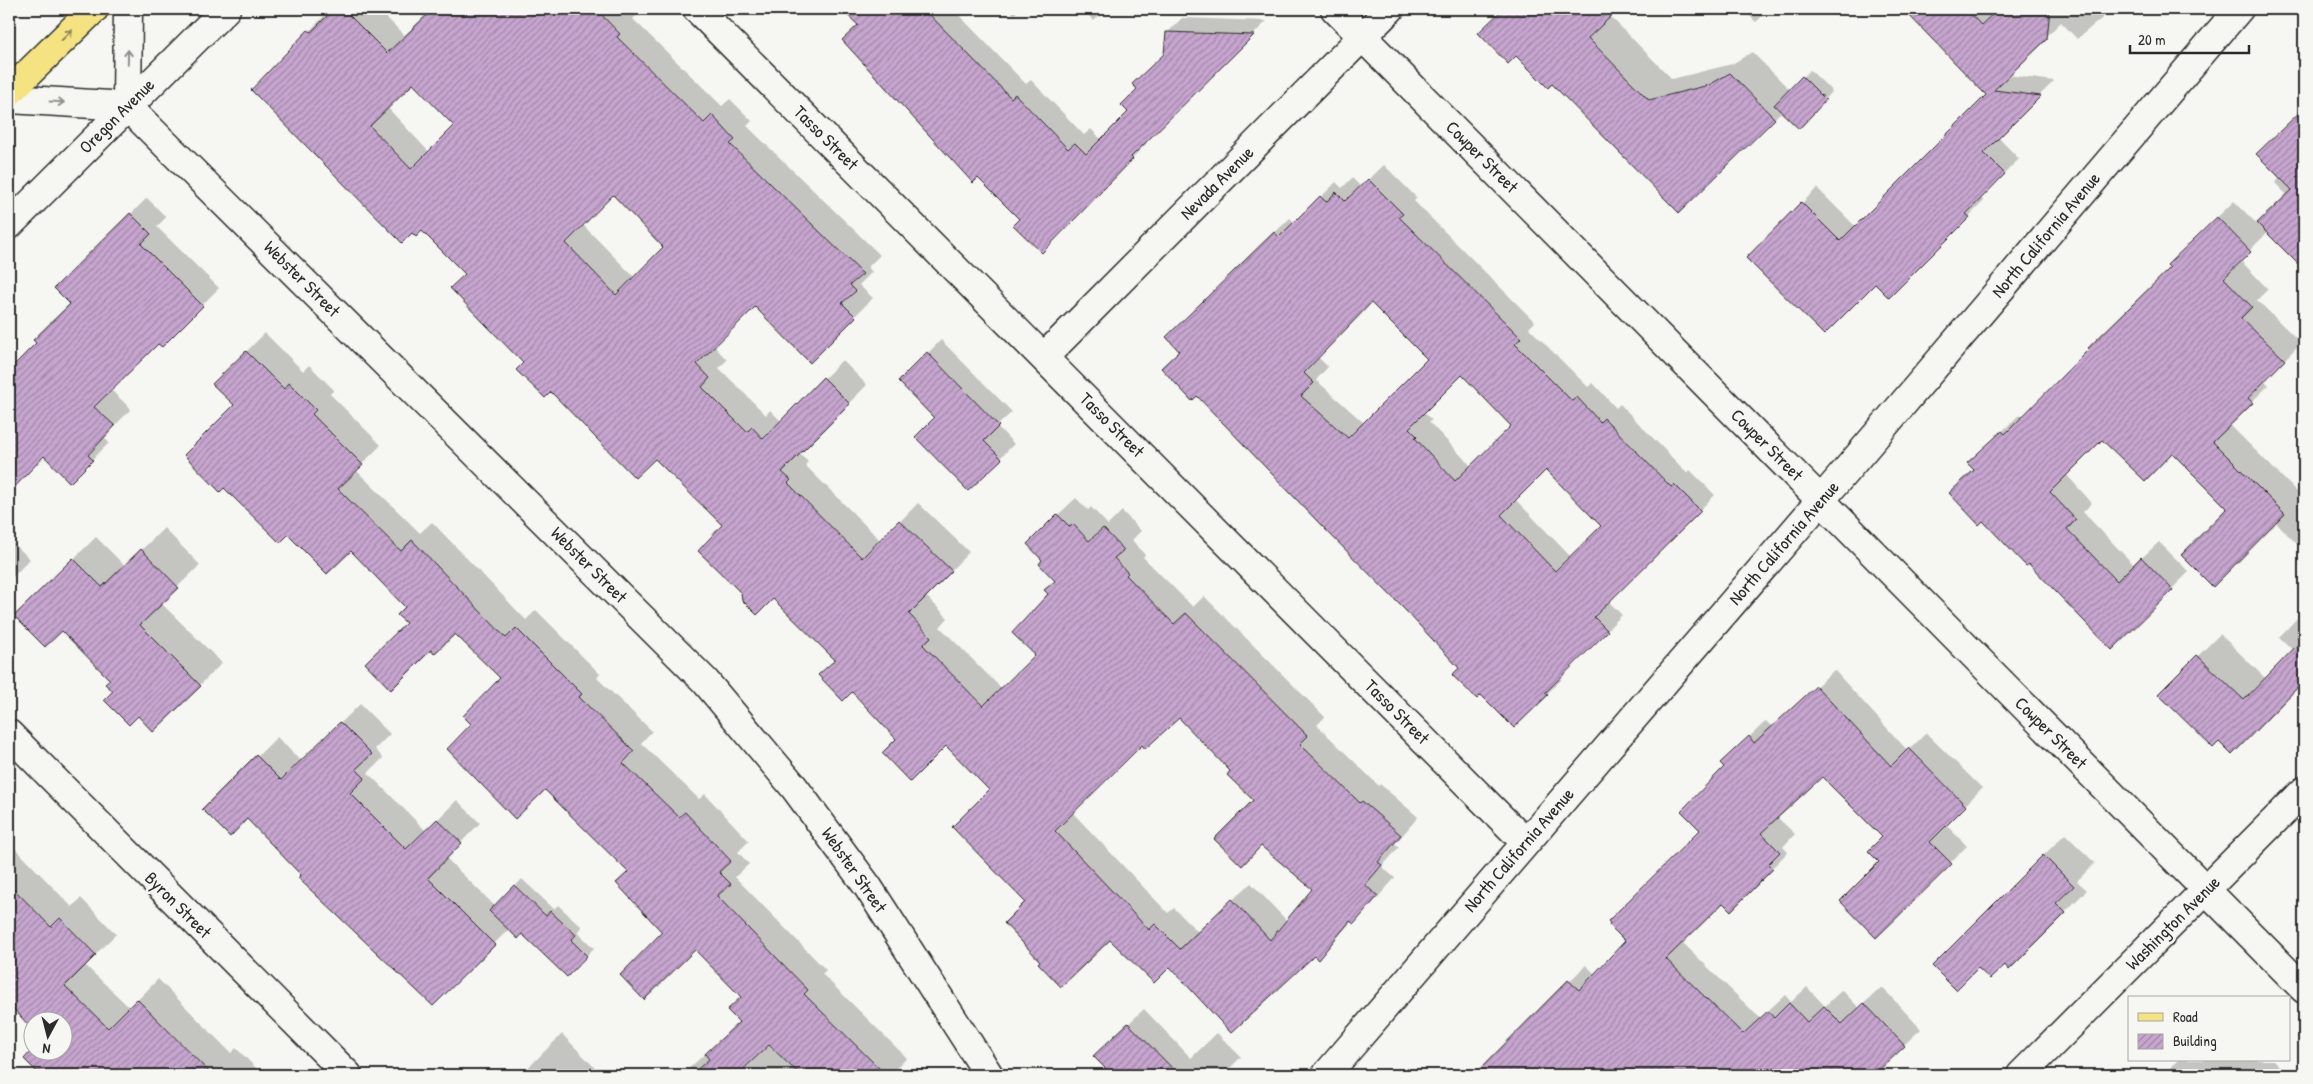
<svg xmlns="http://www.w3.org/2000/svg" width="2313" height="1084" viewBox="0 0 2313 1084" font-family="'Patrick Hand',sans-serif">
<style>
.shadow{fill:#0003;fill-rule:evenodd}
.building{fill:url(#building-hatch);stroke:#2b2b2b;fill-rule:evenodd}
.lines{fill:none;stroke-linecap:round;stroke-linejoin:round}
.minor-casing{stroke:#2b2b2b;stroke-width:31}
.primary-casing{stroke:#2b2b2b;stroke-width:31}
.minor{stroke:#f6f6f2;stroke-width:28}
.primary{stroke:#f5e382;stroke-width:28}
.oneway{stroke:#908756}
.oneway2{stroke:#90908e}
.labels{text-anchor:middle;stroke-width:5;stroke-linejoin:round;paint-order:stroke}
.street-label{font-size:18px;fill:#2b2b2b;stroke:#f6f6f2}
</style>
<defs>
<pattern id="building-hatch" width="6" height="6" patternUnits="userSpaceOnUse" patternTransform="scale(1.25)"><rect width="6" height="6" fill="#c6a5cf"/><path d="M-1 1l2-2M0 6l6-6M5 7l2-2" fill="none" stroke="#a187a8"/></pattern>
</defs>
<rect width="100%" height="100%" fill="#f6f6f2"/>
<filter id="ink" filterUnits="userSpaceOnUse"><feTurbulence type="fractalNoise" baseFrequency=".02" numOctaves="2"/><feDisplacementMap in="SourceGraphic" scale="10" xChannelSelector="R" yChannelSelector="G"/><feConvolveMatrix kernelMatrix="1 2 1 2 8 2 1 2 1" color-interpolation-filters="sRGB"/></filter>
<g filter="url(#ink)">
<path class="shadow" d="M335,9H378L405,36L434,9H631L637,15L633,19L722,106L730,99L752,121L747,126L880,255L868,267L872,272L859,285L873,298L810,361L755,305L714,346L727,360L719,368L766,415L770,410L782,422L842,360L867,385L799,453L808,462L805,465L881,541L918,503L969,552L926,596L948,618L940,627L1002,689L1037,655L1050,594L1056,580L1044,560L1046,526L1076,498L1088,510L1091,507L1108,525L1122,511L1141,531L1132,540L1145,555L1143,557L1193,607L1204,596L1325,717L1317,725L1379,786L1380,784L1418,817L1395,844L1399,847L1382,867L1395,878L1371,905L1354,923L1352,921L1318,958L1314,954L1170,966L1110,938L1042,961L1027,902L991,790L946,744L897,739L836,660L724,525L655,457L525,363L466,274L422,229L252,90L327,13L329,15ZM413,82L456,126L429,152L387,107ZM614,193L665,247L635,278L583,225ZM1179,716L1232,771L1255,800L1314,889L1287,921L1251,883L1198,932L1174,908L1168,913L1072,812L1142,744Z
M863,9H953L1026,84L1031,80L1084,135L1091,129L1102,140L1129,112L1138,89L1165,54L1167,33L1182,18L1267,21L1145,141L1147,143L1042,251L1021,219L853,19Z
M1009,9H1020L1014,14Z
M1082,9H1106L1094,21Z
M1505,9H1617L1610,16L1672,79L1732,64L1752,52L1790,90L1810,70L1832,91L1799,127L1782,111L1679,211L1552,82L1516,54L1480,33Z
M1742,9H1770L1756,22Z
M1936,9H1995L1997,11L1999,9H2113L2077,39L2061,22L2008,75L2054,81L1998,137L2019,159L1980,198L1984,201L1889,296L1875,282L1748,258L1817,188L1855,226L1988,95L1920,25Z
M2304,109V269L2268,232L2240,260L2268,289L2257,300L2301,343L2264,380L2269,385L2229,424L2298,493L2304,487V551L2275,522L2229,508L2172,451L2102,438L2066,474L2092,503L2083,512L2134,565L2159,542L2189,572L2112,648L2029,562L1983,519L1950,493L1975,469L1986,447L2019,415L2023,418L2171,268L2186,248L2234,201L2257,224L2287,195L2275,183L2281,177L2275,138Z
M1384,165L1417,198L1414,201L1535,322L1529,328L1588,387L1593,383L1616,408L1620,404L1687,473L1690,470L1715,495L1608,601L1622,615L1560,677L1562,679L1514,726L1181,351L1183,321L1290,218L1295,223L1336,182L1342,188L1352,178L1361,187ZM1372,301L1428,359L1364,423L1316,380L1328,367L1318,357ZM1462,374L1512,426L1471,466L1429,422L1432,420L1423,412ZM1546,468L1602,526L1571,557L1515,499Z
M147,198L166,217L157,227L219,288L162,345L158,342L110,389L131,409L104,437L109,443L70,481L44,455L9,491V372L38,343L72,304L56,288Z
M265,333L303,371L309,365L334,390L330,394L381,445L356,470L420,533L432,522L526,620L536,610L600,674L597,678L652,731L641,743L699,799L705,794L749,841L738,852L749,864L735,877L826,970L822,974L907,1058L889,1075H682L740,1021L742,997L695,948L664,932L629,871L545,788L473,724L502,678L455,632L407,607L235,405L214,384Z
M941,340L1012,412L997,426L1014,444L968,490L936,418L900,381Z
M164,528L200,565L161,603L222,663L200,685L115,691L111,680L38,594L96,537L125,566Z
M9,539L30,559L9,581Z
M2304,611V660L2279,637Z
M2220,634L2266,679L2285,660L2304,680L2254,731L2219,740L2160,694Z
M1834,670L1908,751L1926,733L1982,788L1946,825L1967,846L1876,936L1884,837L1822,775L1777,817L1795,834L1783,847L1788,852L1731,909L1723,901L1682,942L1760,1018L1785,995L1791,1002L1807,987L1825,1006L1842,990L1859,1008L1882,987L1921,1029L1872,1075H1475L1586,965L1595,974L1627,941L1702,830L1726,767L1739,747L1766,721L1772,727Z
M360,704L390,734L375,749L383,758L368,773L426,831L457,800L480,823L446,858L496,907L522,879L554,909L558,905L582,927L577,932L594,948L567,975L522,932L509,929L433,1004L247,818L204,809L277,737L302,762Z
M2065,834L2095,863L2077,881L2087,890L2009,968L2005,963L1978,966H1933Z
M9,842L72,907L81,898L116,934L85,965L130,1008L158,979L231,1053L236,1048L259,1071L255,1075H42L25,1059L32,1051L62,1052V1022H32V1027L9,1003Z
M1144,1009L1191,1058L1217,1033L1241,1057L1223,1075H1114L1095,1056Z
M562,1034L602,1075H521Z
M2178,1060H2274L2285,1071L2280,1075H2163Z
M652,1072L656,1075H649Z"/>
<path class="building" d="M334,9H343L387,53L433,9H596L620,34L617,37L704,123L712,115L735,140L730,144L863,274L850,285L856,291L842,303L856,317L810,363L755,307L697,364L710,378L702,387L747,432L752,427L763,439L823,377L850,404L782,472L791,480L788,483L862,558L899,520L952,571L909,614L931,637L923,645L983,706L1035,655L1012,633L1048,594L1044,590L1055,581L1039,564L1042,560L1027,544L1057,514L1070,527L1073,524L1089,541L1103,528L1124,550L1114,558L1128,573L1126,575L1174,624L1186,613L1308,736L1300,744L1360,803L1362,801L1401,835L1378,862L1382,865L1365,885L1378,896L1354,924L1350,921L1318,960L1314,956L1231,1033L1170,967L1154,983L1110,940L1061,987L1038,963L1040,961L1004,923L1025,902L952,827L989,790L946,746L910,782L882,753L896,739L852,692L843,701L818,675L835,660L773,599L757,615L742,600L741,593L698,551L722,525L655,459L635,478L551,392L545,398L516,370L523,363L450,288L465,274L422,231L416,237L412,233L402,243L251,90L308,30L311,32ZM413,84L454,126L411,169L370,126ZM613,195L663,247L616,295L566,243ZM1179,718L1230,771L1227,775L1253,800L1214,839L1242,866L1261,846L1312,889L1270,940L1232,899L1180,949L1155,924L1149,930L1055,831L1142,745L1145,749Z
M841,9H924L1011,98L1015,94L1068,149L1075,143L1086,154L1128,112L1121,105L1137,89L1132,84L1164,54L1166,32L1254,35L1131,157L1133,159L1042,253L1013,225L1019,219L978,178L973,183L842,40L858,25Z
M1503,9H1619L1588,38L1649,100L1709,85L1730,73L1775,119L1679,213L1552,84L1548,88L1516,56L1508,64L1478,33Z
M1903,9H1966L1981,25L1998,9H2050L2047,39L1994,90L2041,96L1984,153L2005,174L1966,214L1970,217L1889,298L1875,284L1824,335L1746,258L1801,202L1840,241L1986,95Z
M1802,76L1826,100L1799,129L1774,105Z
M2304,108V270L2257,223L2292,190L2256,154Z
M1368,179L1403,214L1399,217L1521,338L1515,344L1572,401L1577,397L1600,422L1604,418L1671,487L1674,484L1701,511L1594,617L1608,631L1545,693L1548,695L1514,728L1481,695L1477,699L1452,675L1459,668L1406,611L1319,523L1197,396L1192,401L1161,368L1179,351L1166,337L1274,232L1279,237L1320,196L1326,202L1336,192L1345,201ZM1371,303L1427,359L1348,438L1301,396L1314,383L1304,373ZM1462,375L1511,426L1455,481L1415,438L1417,436L1409,428ZM1546,470L1601,526L1555,571L1501,515Z
M130,213L151,234L141,244L203,306L162,347L158,344L94,407L115,426L88,455L93,460L70,483L44,456L9,493V370L36,343L33,340L70,304L54,288Z
M2217,217L2251,252L2224,278L2252,307L2241,318L2285,360L2248,398L2253,403L2213,442L2285,514L2213,587L2181,555L2227,508L2172,453L2145,481L2102,440L2050,492L2076,520L2067,529L2117,581L2141,557L2173,590L2112,650L2029,564L2026,566L1983,521L1979,525L1949,493L1974,470L1967,463L2002,431L2005,434L2089,349L2088,348L2170,268L2167,265Z
M246,351L284,389L289,383L316,410L312,414L363,465L338,489L401,551L412,540L506,638L516,628L582,694L579,697L634,751L623,763L679,817L685,812L731,861L719,872L731,884L717,896L808,990L804,994L886,1075H800L769,1045L737,1075H691L709,1059L705,1054L739,1022L727,1010L741,997L695,950L644,1000L620,975L662,932L616,883L628,872L545,790L515,819L447,749L471,724L463,716L500,678L455,634L434,654L431,650L391,690L365,663L406,623L397,615L405,607L351,551L327,574L288,535L280,543L224,488L220,492L184,455L234,405L212,384Z
M927,352L999,426L984,441L1002,459L968,491L915,437L934,418L898,381Z
M141,549L179,588L140,625L201,686L153,732L138,716L129,725L104,700L113,691L105,684L110,680L62,631L45,647L14,616L73,558L102,587Z
M2304,638V681L2232,755L2219,742L2213,748L2158,694L2197,655L2244,700Z
M1816,686L1891,766L1909,748L1966,806L1930,842L1952,864L1876,938L1840,901L1879,862L1868,851L1882,837L1822,777L1761,833L1780,852L1768,864L1773,869L1731,911L1723,903L1666,959L1743,1034L1768,1011L1774,1018L1789,1003L1807,1022L1824,1006L1842,1024L1864,1003L1905,1046L1874,1075H1474L1568,980L1579,990L1625,941L1609,925L1610,923L1608,921L1700,830L1681,811L1724,767L1720,763L1749,736L1754,743Z
M340,722L372,754L356,769L365,778L350,793L406,849L437,819L462,843L428,878L495,945L433,1006L298,878L301,875L247,819L230,837L202,809L256,755L281,780Z
M2043,855L2074,886L2056,903L2066,913L2009,970L2005,965L1990,979L1978,968L1956,990L1932,966Z
M9,884L51,927L60,918L96,955L65,986L108,1028L137,999L212,1075H40L24,1059L32,1050V1052H62V1022H32V1029L9,1004Z
M514,885L546,916L550,911L576,935L571,940L587,956L567,977L522,934L518,939L489,911Z
M1128,1023L1179,1075H1112L1093,1056Z"/>
<g class="lines">
<g class="minor-casing">
<path id="minor" d="M697,9L1525,842
M1335,9L2304,989
M9,99L127,106L705,681L794,787L868,887L989,1075
M127,106L128,9
M9,225L226,9
M1044,357L1390,9
M9,734L348,1075
M1326,1075L1821,500L2239,9
M2021,1075L2304,791"/>
</g>
<g class="primary-casing">
<path id="primary" d="M9,92L94,9"/>
</g>
<use href="#minor" class="minor"/>
<use href="#primary" class="primary"/>
</g>
<defs><path id="oneway-shaft" d="M-6 0H5M1.5-3L5.5 0L1.5 3" fill="none" stroke-width="1.6" stroke-linecap="round" stroke-linejoin="round" transform="scale(1.25)"/></defs>
<use class="oneway" href="#oneway-shaft" transform="translate(67 35) rotate(-44)"/>
<g class="oneway2">
<use href="#oneway-shaft" transform="translate(128 57) rotate(-89)"/>
<use href="#oneway-shaft" transform="translate(57 102) rotate(3)"/>
</g>
</g>
<g class="labels">
<g class="street-label">
<text transform="translate(117 116) rotate(-45)" y="6">Oregon Avenue</text>
<text transform="translate(826 138) rotate(45)" y="6">Tasso Street</text>
<text transform="translate(1482 157) rotate(45)" y="6">Cowper Street</text>
<text transform="translate(1217 183) rotate(-45)" y="6">Nevada Avenue</text>
<text transform="translate(2046 235) rotate(-50)" y="6">North California Avenue</text>
<text transform="translate(302 279) rotate(45)" y="6">Webster Street</text>
<text transform="translate(1112 425) rotate(45)" y="6">Tasso Street</text>
<text transform="translate(1767 445) rotate(45)" y="6">Cowper Street</text>
<text transform="translate(1784 543) rotate(-49)" y="6">North California Avenue</text>
<text transform="translate(589 565) rotate(45)" y="6">Webster Street</text>
<text transform="translate(1397 712) rotate(45)" y="6">Tasso Street</text>
<text transform="translate(2051 733) rotate(45)" y="6">Cowper Street</text>
<text transform="translate(1519 850) rotate(-49)" y="6">North California Avenue</text>
<text transform="translate(854 870) rotate(55)" y="6">Webster Street</text>
<text transform="translate(178 905) rotate(45)" y="6">Byron Street</text>
<text transform="translate(2173 923) rotate(-45)" y="6">Washington Avenue</text>
</g>
</g>
<rect width="2313" height="1084" fill="none" stroke="#f6f6f2" stroke-width="30"/>
<rect x="15" y="15" width="2283" height="1054" fill="none" stroke="#2b2b2b" stroke-width="2" filter="url(#ink)"/>
<rect x="2128" y="996" width="162" height="65" fill="#f6f6f2" stroke="#a5a5a2"/>
<rect x="2138" y="1013" width="25" height="8" fill="#f5e382" stroke="#a5a5a2"/>
<text x="2173" y="1022" font-size="15" fill="#2b2b2b">Road</text>
<rect x="2138" y="1034" width="25" height="15" fill="url(#building-hatch)" stroke="#a5a5a2"/>
<text x="2173" y="1046" font-size="15" fill="#2b2b2b">Building</text>
<g transform="translate(48 1036) rotate(187)"><circle r="24" fill="#f6f6f2" stroke="#a5a5a2"/>
<path d="M0-4L9 19L0 12L-9 19Z" fill="#2b2b2b"/>
<text y="-8" font-size="14" font-weight="bold" text-anchor="middle" fill="#2b2b2b">N</text>
</g>
<path d="M2130 45v8h119v-8" fill="none" stroke="#2b2b2b" stroke-width="2.5"/>
<text x="2138" y="45" font-size="15" fill="#2b2b2b" stroke="#f6f6f2" stroke-width="4" paint-order="stroke">20 m</text>
</svg>
